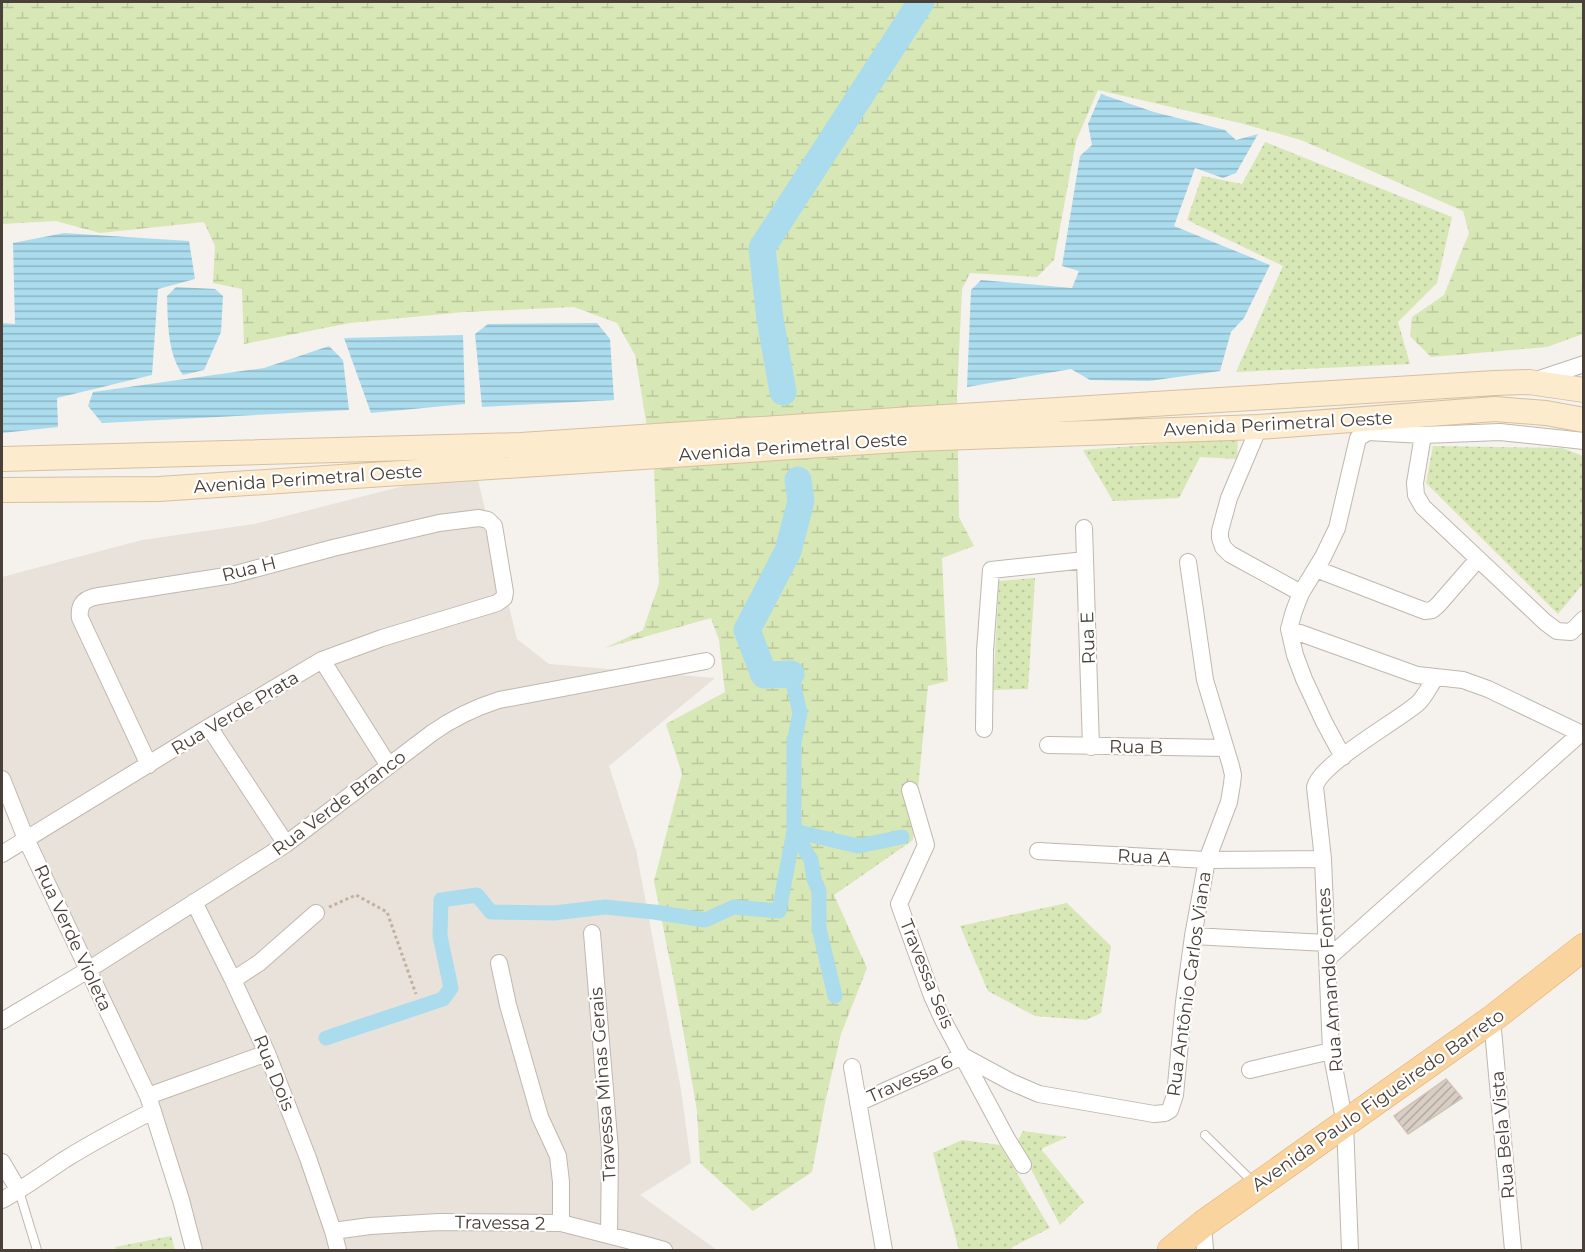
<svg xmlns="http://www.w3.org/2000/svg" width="1585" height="1252" viewBox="0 0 1585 1252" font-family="Montserrat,sans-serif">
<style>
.residential{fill:#e9e2da}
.green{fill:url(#green-dots)}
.wetland{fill:url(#wetland-marsh)}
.water{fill:url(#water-rules)}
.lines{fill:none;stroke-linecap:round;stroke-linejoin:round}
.canal{stroke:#abdcee;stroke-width:15}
.river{stroke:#abdcee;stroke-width:27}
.building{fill:url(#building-hatch);stroke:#d1c2b5;stroke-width:1.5}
.lane-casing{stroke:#c0b7ae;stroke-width:10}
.street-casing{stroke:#c0b7ae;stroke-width:18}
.secondary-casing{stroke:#d6c09f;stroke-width:26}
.primary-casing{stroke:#e0af6f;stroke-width:28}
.path{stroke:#c2b1a0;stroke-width:3;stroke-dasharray:3 3;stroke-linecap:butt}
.lane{stroke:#fff;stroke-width:8}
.street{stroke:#fff;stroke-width:16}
.secondary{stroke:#fdebce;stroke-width:24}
.primary{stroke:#fad49f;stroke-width:27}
.labels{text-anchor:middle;stroke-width:4.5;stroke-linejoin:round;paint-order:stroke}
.street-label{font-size:18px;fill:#494139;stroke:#fff}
</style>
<defs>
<pattern id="green-dots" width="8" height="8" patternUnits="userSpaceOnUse" patternTransform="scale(1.5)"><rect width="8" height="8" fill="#d8e7b6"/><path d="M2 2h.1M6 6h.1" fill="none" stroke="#bbc79d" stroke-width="1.8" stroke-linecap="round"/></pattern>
<pattern id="wetland-marsh" width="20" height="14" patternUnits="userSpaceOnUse" patternTransform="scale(1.5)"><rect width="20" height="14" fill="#d8e7b6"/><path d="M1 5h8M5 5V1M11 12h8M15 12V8" fill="none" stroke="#bbc79d"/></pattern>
<pattern id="water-rules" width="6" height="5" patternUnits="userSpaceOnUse" patternTransform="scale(1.5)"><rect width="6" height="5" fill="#abdcee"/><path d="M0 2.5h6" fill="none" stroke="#8db4c2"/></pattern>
<pattern id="building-hatch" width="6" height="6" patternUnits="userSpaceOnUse" patternTransform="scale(1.5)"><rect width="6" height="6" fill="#d9cec4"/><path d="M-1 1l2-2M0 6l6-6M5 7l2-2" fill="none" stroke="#b2a9a0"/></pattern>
</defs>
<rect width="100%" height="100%" fill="#f5f1ec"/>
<path class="residential" d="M475,468L517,639L549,664L715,678L609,766L636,850L681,1090L691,1163L640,1195L717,1250H192L145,1085L2,781V577L142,540L254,524Z"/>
<path class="green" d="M1265,142L1452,217L1437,283L1398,322L1410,364L1236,372L1283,266L1187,220L1202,176L1242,184Z
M1238,438L1237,459L1200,457L1179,498L1113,501L1083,450Z
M1433,446L1562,448L1583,456V584L1558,614L1426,483Z
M1035,578L1028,689L993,690L999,581Z
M1067,903L1111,946L1101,1013L1086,1020L1035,1016L988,991L960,926Z
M1023,1131L1067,1137L1041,1149L1084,1202L1060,1225L1017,1142Z
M962,1140L1000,1145L1050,1228L1012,1247V1250H959L933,1153Z
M171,1236L175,1250H116L115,1247Z"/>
<path class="wetland" d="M2,2H1583V334L1547,347L1431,357L1410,336L1412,317L1444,295L1469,233L1463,211L1301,140L1240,123L1098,90L1076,141L1054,260L1037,277L970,273L962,289L957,396L959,517L974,546L942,558L948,681L928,686L913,840L834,895L867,968L841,1034L825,1103L812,1172L753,1211L700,1163L697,1111L680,1012L654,881L682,774L666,724L725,692L719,640L711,618L605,648L643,630L659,584L654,469L635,355L617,323L574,307L464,312L350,323L244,344L242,289L213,283L215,246L204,222L100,233L56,221L2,224Z"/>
<path class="water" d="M1101,94L1154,112L1225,130L1236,140L1258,134L1236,173L1223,178L1195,168L1174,226L1270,265L1244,318L1231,332L1220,371L1149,381L1090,380L1071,369L967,387L971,290L981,280L1072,288L1079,271L1062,266L1080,156L1092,145L1088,124Z
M64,233L189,241L195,279L158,289L152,375L57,398L58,427L2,433V323L15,324L13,243Z
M176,287L215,289L223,296L221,332L204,370L183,375C167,353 168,321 167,296Z
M597,323L610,339L614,400L482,407L475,334L488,324Z
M463,335L465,404L371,413L344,338Z
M329,346L343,360L349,410L102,423L88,406L93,392L264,368Z"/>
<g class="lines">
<path class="canal" d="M794,831L811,860L814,879L819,891V928L835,996
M794,831L858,846L902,837
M326,1038L443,999L451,988L440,936L441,900L477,895L491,912L554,913L605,907L654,912L705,920L734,907L779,911L794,831V742L800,713L791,674"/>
<path class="river" d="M783,392L770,319L762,248L921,2
M791,674L764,675L747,630L788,551L801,501L798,480"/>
</g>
<path class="building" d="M1446,1079L1462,1098L1408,1134L1394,1116Z"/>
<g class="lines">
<g class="lane-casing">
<path id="lane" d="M1205,1135L1255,1184
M19,1191L37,1250"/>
</g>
<g class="street-casing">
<path id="street" d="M1533,381L1584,364
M1259,427L1229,498L1220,531V538L1223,547L1230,554L1301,593
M1423,435L1415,483L1416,495L1423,507L1545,622L1557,631L1571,632L1584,619
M1084,528L1091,747
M1316,569L1425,611L1432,610L1438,605L1478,559
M1289,629L1417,675L1463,680L1488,689L1584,735
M322,660L389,766
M209,727L286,844
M984,729L985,651L991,570L1085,560
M1048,745L1225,748
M1343,757L1324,722L1304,679L1295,655L1289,629L1294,611L1301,593L1323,557L1337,528L1358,438L1368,432L1423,435L1500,432L1584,441
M2,779L26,839L148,1096L181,1200L194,1250
M910,790L926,845L899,904L932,996L943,1020L1007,1139L1023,1165
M1038,851L1207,860L1323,859
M2,854L209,727L322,660L382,638L497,603L504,598L505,592L494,526L488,520L479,518L439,523L333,548L232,575L99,596C86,598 78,603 80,618L149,765
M194,902L233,980L267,1053L308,1158L333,1231L338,1250
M592,933L610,1150L609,1235
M1193,936L1326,943
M1327,959L1581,733
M499,963L508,1005L540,1117L558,1156L561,1182V1223
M233,980L259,963L316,913
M1492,1019L1513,1250
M2,1021L88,970L286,844L432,733C453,718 474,708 499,700L706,661
M963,1056L1011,1082L1039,1094L1154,1114L1165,1113L1170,1110L1175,1095L1184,1002L1193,936L1207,860L1229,802L1232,784L1233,775L1231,766L1205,680L1188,562
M852,1067L884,1250
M1250,1070L1331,1051
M148,1096L267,1053
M858,1103L963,1056
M2,1162L19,1191
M2,1200C24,1188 43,1174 64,1160C93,1142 123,1126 153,1111
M1203,1224L1205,1250
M333,1231L370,1226L439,1222L561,1223L635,1242L664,1250
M1350,1250L1345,1124L1331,1051L1323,859L1315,787C1320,764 1397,721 1417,704C1425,697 1430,685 1436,677"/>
</g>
<g class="secondary-casing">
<path id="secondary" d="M2,459L521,445L912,419L1495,383L1529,382L1584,390
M2,490L159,489L913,439L1259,427L1495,409L1546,413L1584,420"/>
</g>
<g class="primary-casing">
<path id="primary" d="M1171,1250L1203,1224L1492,1019L1584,947"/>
</g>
<path class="path" d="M329,907L356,895L387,912L416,994"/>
<use href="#lane" class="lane"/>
<use href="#street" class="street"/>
<use href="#secondary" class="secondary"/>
<use href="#primary" class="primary"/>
</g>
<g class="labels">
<g class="street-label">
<text transform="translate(1278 424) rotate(-3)" y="6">Avenida Perimetral Oeste</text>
<text transform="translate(793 447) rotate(-4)" y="6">Avenida Perimetral Oeste</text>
<text transform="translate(308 479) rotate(-4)" y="6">Avenida Perimetral Oeste</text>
<text transform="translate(249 569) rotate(-14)" y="6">Rua H</text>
<text transform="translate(1088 638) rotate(-92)" y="6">Rua E</text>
<text transform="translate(235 713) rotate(-31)" y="6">Rua Verde Prata</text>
<text transform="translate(1136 747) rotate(1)" y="6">Rua B</text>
<text transform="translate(339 803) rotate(-37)" y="6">Rua Verde Branco</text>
<text transform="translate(1144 857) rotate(3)" y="6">Rua A</text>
<text transform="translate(73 938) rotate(65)" y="6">Rua Verde Violeta</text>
<text transform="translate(927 974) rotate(68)" y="6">Travessa Seis</text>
<text transform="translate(1330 980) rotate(-94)" y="6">Rua Amando Fontes</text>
<text transform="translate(1189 984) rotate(-82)" y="6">Rua Antônio Carlos Viana</text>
<text transform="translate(274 1073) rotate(68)" y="6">Rua Dois</text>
<text transform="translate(910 1079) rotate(-24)" y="6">Travessa 6</text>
<text transform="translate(603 1084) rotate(-94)" y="6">Travessa Minas Gerais</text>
<text transform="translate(1378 1100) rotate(-35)" y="6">Avenida Paulo Figueiredo Barreto</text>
<text transform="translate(1503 1135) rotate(-95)" y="6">Rua Bela Vista</text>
<text transform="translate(500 1223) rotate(1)" y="6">Travessa 2</text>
</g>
</g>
<rect width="1585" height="1252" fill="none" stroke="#494139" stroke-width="6"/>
</svg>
